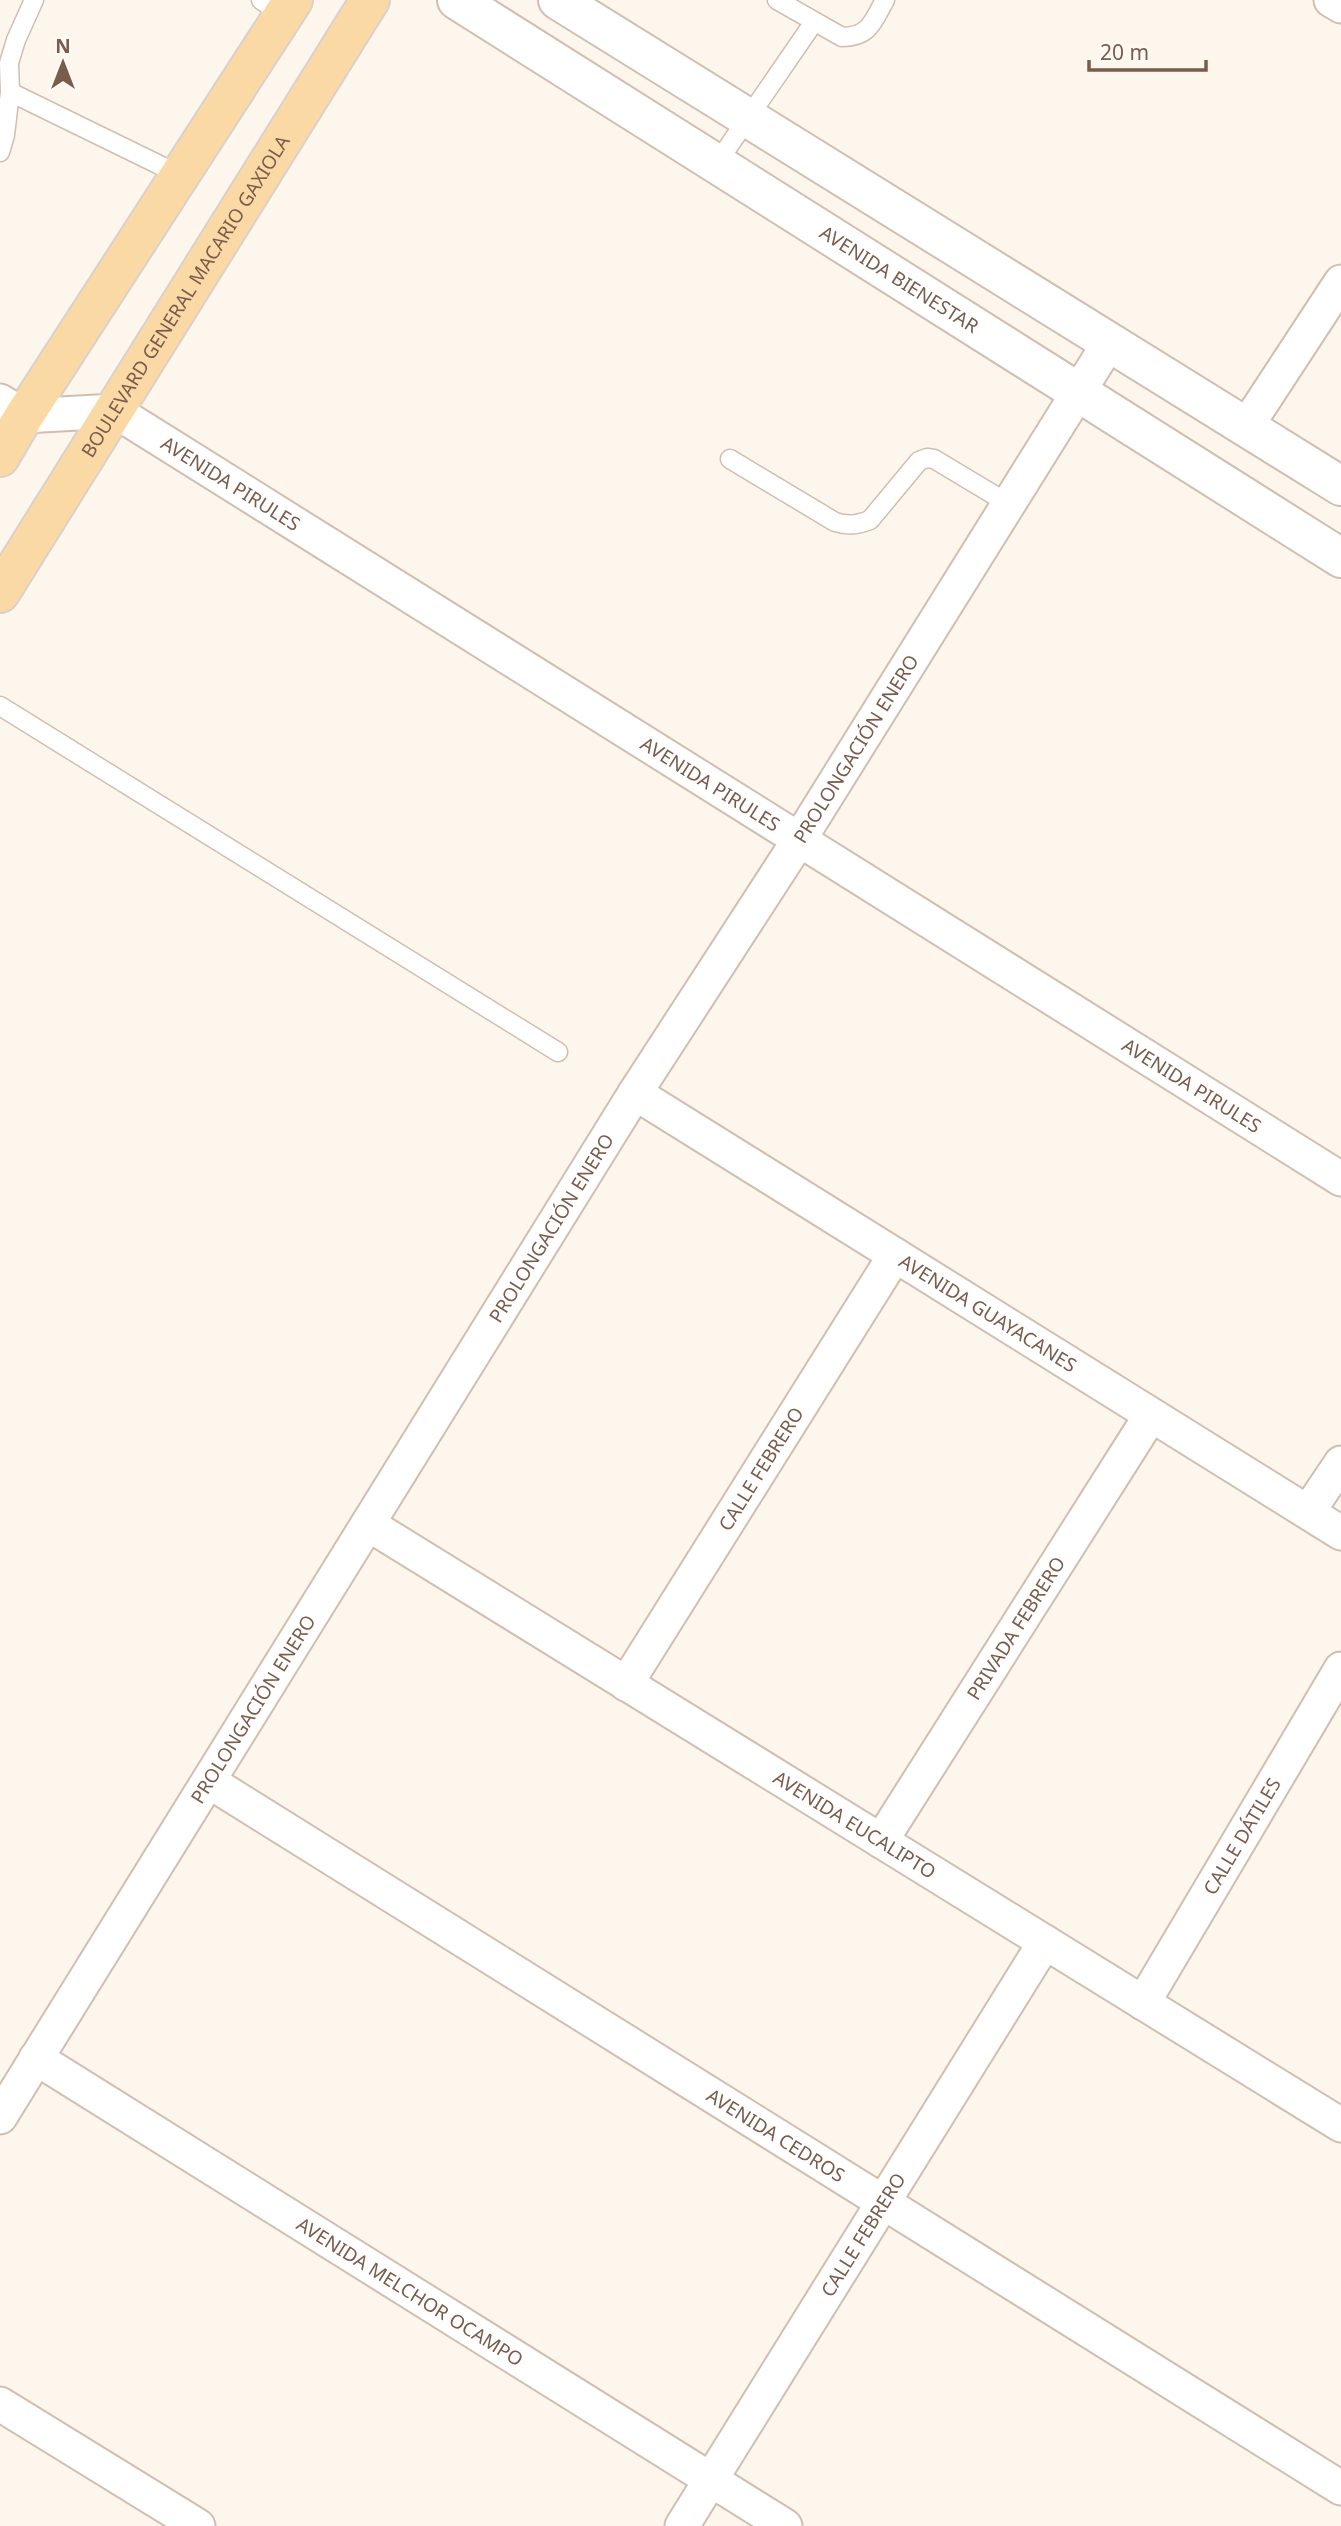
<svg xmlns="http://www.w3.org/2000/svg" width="1341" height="2526" viewBox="0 0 1341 2526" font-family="'Noto Sans',sans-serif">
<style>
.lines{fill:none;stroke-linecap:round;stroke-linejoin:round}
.service-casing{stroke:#d1beb0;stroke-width:21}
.minor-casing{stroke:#d1beb0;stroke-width:37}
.tertiary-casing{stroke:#d1beb0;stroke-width:42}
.primary-casing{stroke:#dad1cd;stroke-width:42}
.service{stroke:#fff;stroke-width:18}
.minor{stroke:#fff;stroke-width:33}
.tertiary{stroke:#fff;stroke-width:38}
.primary{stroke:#fbd9a5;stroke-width:38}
.labels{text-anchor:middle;stroke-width:5;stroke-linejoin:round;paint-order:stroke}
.street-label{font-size:19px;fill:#7a5c4d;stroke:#fffaf3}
</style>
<rect width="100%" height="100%" fill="#fdf6ec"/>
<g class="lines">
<g class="service-casing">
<path id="service" d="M261,0L283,15
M777,0L842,37C870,37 873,21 885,0
M10,92L180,175
M0,152L5,135L10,92L9,63L16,40L34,0
M717,163L814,22
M730,459L835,522C848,526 857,525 870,520L919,461L927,458L934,459L1009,504
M0,706L558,1052"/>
</g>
<g class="minor-casing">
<g id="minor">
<path d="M1331,0L1341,6"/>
<path id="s1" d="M0,401L24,416L115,411L1341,1179"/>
<path d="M1246,427L1341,282"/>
<path id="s2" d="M635,1093L1341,1533"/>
<path d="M1308,1512L1341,1463"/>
<path id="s3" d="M368,1524L1341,2125"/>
<path id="s4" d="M626,1684L895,1255"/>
<path id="s5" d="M210,1782L1341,2488"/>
<path id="s6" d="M881,1841L1151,1415"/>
<path id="s7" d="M1143,2003L1341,1669"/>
<path id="s8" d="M36,2058L785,2526"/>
<path id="s9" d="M0,2117L635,1093L799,840L1109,343"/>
<path d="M0,2404L198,2526"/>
<path id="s10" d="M682,2526L1045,1942"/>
</g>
</g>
<g class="tertiary-casing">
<g id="tertiary">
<path id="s11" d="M457,0L1341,558"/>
<path d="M558,0L1341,486"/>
</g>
</g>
<g class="primary-casing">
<g id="primary">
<path d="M0,457L24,416L293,0"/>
<path id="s12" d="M0,593L370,0"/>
</g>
</g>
<use href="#service" class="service"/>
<use href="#minor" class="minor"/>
<use href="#tertiary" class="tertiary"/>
<use href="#primary" class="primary"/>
</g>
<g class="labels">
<g class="street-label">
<text dy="7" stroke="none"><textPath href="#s11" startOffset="523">AVENIDA BIENESTAR</textPath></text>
<text dy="7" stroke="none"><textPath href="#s12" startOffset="350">BOULEVARD GENERAL MACARIO GAXIOLA</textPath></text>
<text dy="7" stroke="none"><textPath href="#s1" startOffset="256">AVENIDA PIRULES</textPath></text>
<text dy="7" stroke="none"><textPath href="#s9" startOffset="1614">PROLONGACIÓN ENERO</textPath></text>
<text dy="7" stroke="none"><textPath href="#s1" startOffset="822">AVENIDA PIRULES</textPath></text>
<text dy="7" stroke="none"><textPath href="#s1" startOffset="1390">AVENIDA PIRULES</textPath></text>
<text dy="7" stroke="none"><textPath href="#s9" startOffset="1046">PROLONGACIÓN ENERO</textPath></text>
<text dy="7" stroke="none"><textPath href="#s2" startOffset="416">AVENIDA GUAYACANES</textPath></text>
<text dy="7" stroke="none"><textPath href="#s4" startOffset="254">CALLE FEBRERO</textPath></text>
<text dy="7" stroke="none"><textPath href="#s6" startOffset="252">PRIVADA FEBRERO</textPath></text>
<text dy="7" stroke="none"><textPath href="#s9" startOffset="480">PROLONGACIÓN ENERO</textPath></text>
<text dy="7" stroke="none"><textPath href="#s3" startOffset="572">AVENIDA EUCALIPTO</textPath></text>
<text dy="7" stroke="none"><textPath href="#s7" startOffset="194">CALLE DÁTILES</textPath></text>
<text dy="7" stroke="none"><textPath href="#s5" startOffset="667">AVENIDA CEDROS</textPath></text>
<text dy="7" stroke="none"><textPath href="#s10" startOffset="343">CALLE FEBRERO</textPath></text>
<text dy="7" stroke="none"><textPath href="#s8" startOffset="441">AVENIDA MELCHOR OCAMPO</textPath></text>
</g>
</g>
<g transform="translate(63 63)" stroke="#fffaf3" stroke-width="5" paint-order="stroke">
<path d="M0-5L12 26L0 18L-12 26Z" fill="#7a5c4d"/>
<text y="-10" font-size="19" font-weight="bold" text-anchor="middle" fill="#7a5c4d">N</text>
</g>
<path d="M1089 60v10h117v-10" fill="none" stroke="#7a5c4d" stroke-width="3.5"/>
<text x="1100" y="60" font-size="21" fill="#7a5c4d" stroke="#fffaf3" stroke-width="5" paint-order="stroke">20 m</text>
</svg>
